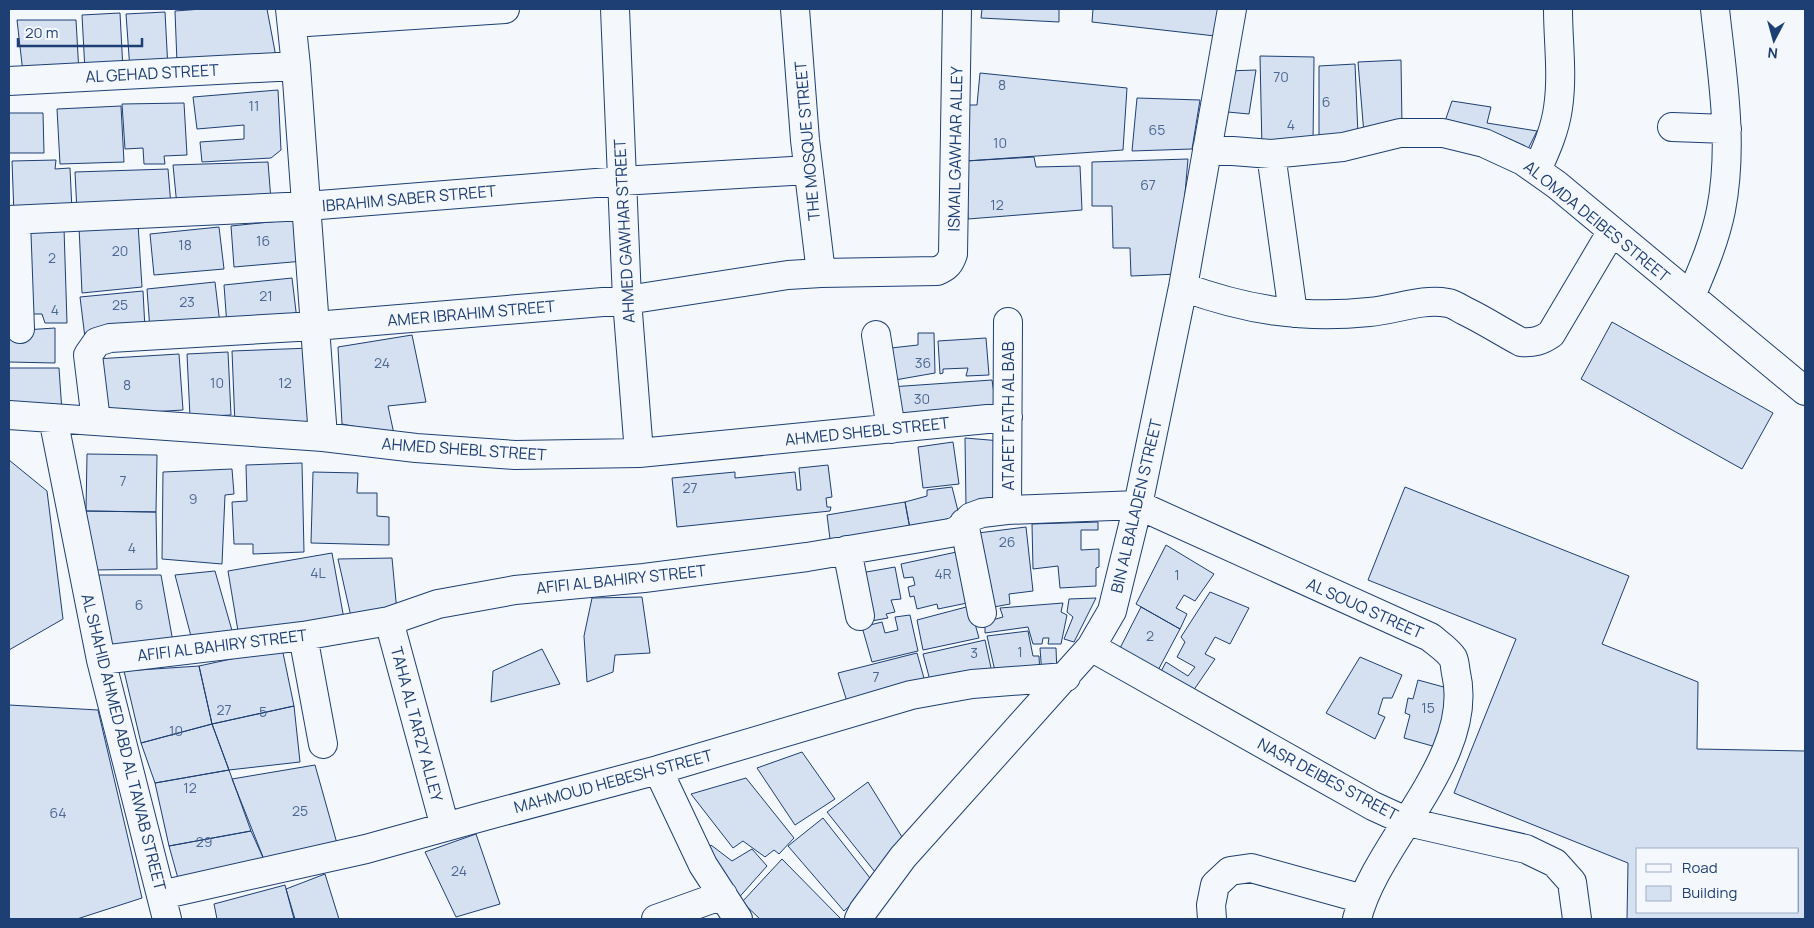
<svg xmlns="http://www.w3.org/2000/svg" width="1814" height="928" viewBox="0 0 1814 928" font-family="Manrope,sans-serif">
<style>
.building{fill:#d5e0f0;stroke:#1d3f73;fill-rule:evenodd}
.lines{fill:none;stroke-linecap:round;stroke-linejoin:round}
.minor-casing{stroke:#1d3f73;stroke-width:30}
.minor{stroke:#f4f7fb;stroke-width:28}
.labels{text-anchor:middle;stroke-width:4;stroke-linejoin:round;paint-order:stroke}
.number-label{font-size:14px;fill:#4b6792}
.street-label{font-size:16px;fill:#1d3f73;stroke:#f4f7fb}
</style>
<rect width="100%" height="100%" fill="#f4f7fb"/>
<path class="building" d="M202,9H267L276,57L177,63L175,11Z
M982,9H1059V22L981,18Z
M1093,9H1218L1215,36L1092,22Z
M165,12L168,69L130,70L126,14Z
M120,13L123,70L85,71L82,15Z
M17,20H76L79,73H23Z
M1260,56L1314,57L1313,144L1262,149Z
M1401,60L1402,127L1364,134L1358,62Z
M1355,64L1358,135L1319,144V66Z
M1256,70L1249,114L1217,111L1227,71Z
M980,73L1127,88L1123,150L966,161L965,105H977Z
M278,90L281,150L271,158L202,162L200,142L244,139V125L197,129L193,97Z
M1137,98L1200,100L1192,149L1132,151Z
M1452,101L1491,107L1487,123L1537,131L1525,155L1443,127Z
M184,103L187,155L164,156L165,164H144L143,148L125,149L122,104Z
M121,106L124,162L60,164L57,109Z
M9,113H43L44,153H9Z
M1034,157L1036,167L1080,166L1082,210L968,219L966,161Z
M1188,159L1178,274L1131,276L1130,248H1113L1112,206H1092V162Z
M56,160L55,169L70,168L72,211L14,215L12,161Z
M268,162L271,200L177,206L173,165Z
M168,169L171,206L77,212L75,172Z
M299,219L304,261L234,267L231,226Z
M138,224L142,287L82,293L79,226Z
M219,227L224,269L154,275L150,234Z
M64,228L67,323H45L42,314H29L22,229Z
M292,278L297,320L227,326L224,285Z
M215,282L220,324L150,330L147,289Z
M143,291L145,329L85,338L80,297Z
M1612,322L1773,413L1742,469L1581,379Z
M55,328V363L9,362V331Z
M918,333H934L935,373L895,380L891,348L918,345Z
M412,335L426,402L388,406L394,434L342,424L338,347Z
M986,338L989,375L966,376L968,368L943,369V373L940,374L938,341Z
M311,348L315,422L235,425L232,351Z
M228,352L231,415L190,417L187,354Z
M179,354L183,410L99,415L95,359Z
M9,368H59L62,412L9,411Z
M992,380L997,414L898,422L890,387Z
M965,438L1001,441L1002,505L966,506Z
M953,442L959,484L923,488L918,447Z
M87,454L157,455L156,512L86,511Z
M9,460L47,491L63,619L9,650Z
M302,463L304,552L253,554V544H234L232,502L247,501L246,465Z
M828,465L832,497L826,498L827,507H831L830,511L677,527L672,478L735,472V478L795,472L797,490H801L799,468Z
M232,469L234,494L225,495L222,564L162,559L163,472Z
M313,472L358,473L357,493H377V516L389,517V545L311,543Z
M952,487L959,515L911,534L905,502L927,496V490Z
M1405,487L1629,576L1602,644L1698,682L1697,749L1805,751V919H1627L1628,863L1454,793L1516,639L1368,580ZM1638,849H1798V912H1638Z
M905,502L911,534L831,547L827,515Z
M86,511L156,512L157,569L94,570Z
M1098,522V530H1081V550L1099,549V567L1096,568V586L1060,588L1058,566L1033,569L1032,524Z
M1026,527L1033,591L1009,594L1010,604L983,609L970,534Z
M1166,545L1214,574L1195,601L1184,595L1176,608L1187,614L1180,629L1136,604Z
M961,551L972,602L938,609L937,604L917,609L914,596L910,597L908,587L915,585L913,577L904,578L901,564Z
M332,553L344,619L239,637L228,571Z
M392,558L397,612L352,621L338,559Z
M895,567L901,599L891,600L895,612L886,614L888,618L866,622L855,574Z
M215,571L233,634L193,644L175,575Z
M94,575H161L173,642L111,654Z
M1210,592L1249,608L1230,644L1215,637L1205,654L1215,659L1189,697L1157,679L1166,662L1188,676L1195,667L1177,657L1185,642L1181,637Z
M642,597L650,653L615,655L613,672L587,682L584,636L592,598Z
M1096,598L1074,642L1064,639L1073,617L1067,612L1069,599Z
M1063,603L1061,612L1067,615L1061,644H1048L1049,638H1043L1042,644H1033L1028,627L985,633V622L1003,617L1000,608Z
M970,606L979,638L923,650L917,620Z
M1141,607L1180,629L1155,676L1116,656Z
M910,615L918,651L872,662L862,627L882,622L885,633L898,630L895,617Z
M1028,631L1033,656H1039L1040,676L997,680L987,636Z
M985,640L993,677L932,688L923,654Z
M282,648L294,706L212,724L199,666Z
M1040,648H1056L1057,674L1042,675Z
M542,649L560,684L491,702L493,671Z
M917,653L927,689L849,708L838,673Z
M1360,657L1402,675L1392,698H1383L1378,714L1385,717L1375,739L1326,713Z
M199,666L212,724L141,743L124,671Z
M1418,680L1451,689L1436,747L1404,738L1410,715L1405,713L1408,698L1413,699Z
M9,705L98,710L142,898L77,919H9Z
M294,706L300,762L229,770L212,724Z
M212,724L229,770L155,783L141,743Z
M802,752L835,799L795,825L757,768Z
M315,765L338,847L265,862L232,779Z
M229,770L251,831L169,846L155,783Z
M746,778L794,838L779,854L774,850L765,857L743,841L733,848L691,794Z
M868,782L907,845L875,872L827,812Z
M823,818L874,883L844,911L788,846Z
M251,831L265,862L179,882L169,846Z
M476,834L500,904L456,917L425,852Z
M711,845L732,861L752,849L767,866L735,902L703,856Z
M782,859L841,919H760L742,902Z
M325,874L339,919H295L286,889Z
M285,885L294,919H217L214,904Z"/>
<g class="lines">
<g class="minor-casing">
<path id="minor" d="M290,9L296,66L323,437
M615,9L627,300L639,453
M795,9L805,140L821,273
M292,23L505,9
M9,81L296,66
M1672,127L1727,129
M1207,149L1271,154L1343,147L1400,133H1443L1484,143L1523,161L1557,185L1805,391
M1271,154L1293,313
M1537,170C1546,150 1555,130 1558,108C1563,75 1558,42 1558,9
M9,220L307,206L621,181L808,170
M16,220L20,329
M1183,287C1246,310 1302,319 1369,312C1396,310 1421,298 1448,303C1454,304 1459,308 1465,311C1484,320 1502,332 1521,342C1533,343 1541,341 1551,334L1612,231
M1691,296C1703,268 1715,240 1721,210C1734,143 1722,75 1715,9
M876,335L891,429
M9,415L323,437L416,448L515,455L639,453L1008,417
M53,418L101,660L167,919
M96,421L88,355L97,342L110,338L315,326L627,300L788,275L821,273L937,271C947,267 950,263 953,254L957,9
M1007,510L1008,322
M964,523L982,613
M847,550L860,616
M389,621L445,827
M303,636L323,744
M1091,647L1373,806L1408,822L1526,849L1555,863L1572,882L1577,919
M101,660L303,636L389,621L438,604L515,590L644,578L807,557L950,533L958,530L971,517L982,513L1007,510L1138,505L1430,637C1437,643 1448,650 1453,658C1455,662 1455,669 1456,673C1476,758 1376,841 1357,919
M658,770L703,865L738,919
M161,895L366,849L485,816L658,770L911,695L972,684L1066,677
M656,919L723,895
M859,919L863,911L903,857L1091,647L1112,611L1138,505L1183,287L1232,9
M1212,919L1211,905L1215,885L1230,871L1251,868L1363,899"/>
</g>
<use href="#minor" class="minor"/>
</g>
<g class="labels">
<g class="number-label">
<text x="1281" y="82">70</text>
<text x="1002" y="90">8</text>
<text x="1326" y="107">6</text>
<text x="254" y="111">11</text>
<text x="1291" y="130">4</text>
<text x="1157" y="135">65</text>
<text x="1000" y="148">10</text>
<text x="1148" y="190">67</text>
<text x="997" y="210">12</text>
<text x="263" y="246">16</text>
<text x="185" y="250">18</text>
<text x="120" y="256">20</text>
<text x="52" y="263">2</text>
<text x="266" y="301">21</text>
<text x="187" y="307">23</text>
<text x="120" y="310">25</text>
<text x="55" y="315">4</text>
<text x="382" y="368">24</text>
<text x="923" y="368">36</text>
<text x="217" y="388">10</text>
<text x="285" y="388">12</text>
<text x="127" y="390">8</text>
<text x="922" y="404">30</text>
<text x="123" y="486">7</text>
<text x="690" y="493">27</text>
<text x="193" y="504">9</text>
<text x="1007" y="547">26</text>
<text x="132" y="553">4</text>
<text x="318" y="578">4L</text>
<text x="943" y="579">4R</text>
<text x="1177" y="580">1</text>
<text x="139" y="610">6</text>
<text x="1150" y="641">2</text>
<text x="1020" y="657">1</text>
<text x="974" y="658">3</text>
<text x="876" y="682">7</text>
<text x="1428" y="713">15</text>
<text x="224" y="715">27</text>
<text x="263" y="717">5</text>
<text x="176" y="736">10</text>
<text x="190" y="793">12</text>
<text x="300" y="816">25</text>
<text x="58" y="818">64</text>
<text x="204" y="847">29</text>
<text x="459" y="876">24</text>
</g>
<g class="street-label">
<text transform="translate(152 73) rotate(-3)" y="6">AL GEHAD STREET</text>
<text transform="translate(807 141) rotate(-95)" y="6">THE MOSQUE STREET</text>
<text transform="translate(955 149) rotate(-89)" y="6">ISMAIL GAWHAR ALLEY</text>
<text transform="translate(409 198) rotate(-5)" y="6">IBRAHIM SABER STREET</text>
<text transform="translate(1597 221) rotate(39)" y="6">AL OMDA DEIBES STREET</text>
<text transform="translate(624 231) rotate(-93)" y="6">AHMED GAWHAR STREET</text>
<text transform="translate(471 313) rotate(-5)" y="6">AMER IBRAHIM STREET</text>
<text transform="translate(1008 416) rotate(-90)" y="6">ATAFET FATH AL BAB</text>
<text transform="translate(867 431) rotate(-6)" y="6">AHMED SHEBL STREET</text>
<text transform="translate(464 449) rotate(4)" y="6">AHMED SHEBL STREET</text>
<text transform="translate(1136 506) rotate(-77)" y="6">BIN AL BALADEN STREET</text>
<text transform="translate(621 579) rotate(-6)" y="6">AFIFI AL BAHIRY STREET</text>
<text transform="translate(1365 608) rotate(24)" y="6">AL SOUQ STREET</text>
<text transform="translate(222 645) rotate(-7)" y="6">AFIFI AL BAHIRY STREET</text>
<text transform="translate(417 724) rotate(75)" y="6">TAHA AL TARZY ALLEY</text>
<text transform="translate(124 742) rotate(76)" y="6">AL SHAHID AHMED ABD AL TAWAB STREET</text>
<text transform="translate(1328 779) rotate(28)" y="6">NASR DEIBES STREET</text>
<text transform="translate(613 781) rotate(-15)" y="6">MAHMOUD HEBESH STREET</text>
</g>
</g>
<rect width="1814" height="928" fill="none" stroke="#1d3f73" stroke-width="20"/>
<rect x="1636" y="848" width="162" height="65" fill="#f4f7fb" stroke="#9eadc5"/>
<rect x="1646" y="864" width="25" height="8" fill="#f4f7fb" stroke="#9eadc5"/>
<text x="1682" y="873" font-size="15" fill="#1d3f73">Road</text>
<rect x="1646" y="886" width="25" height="15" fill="#d5e0f0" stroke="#9eadc5"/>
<text x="1682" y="898" font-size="15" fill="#1d3f73">Building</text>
<g transform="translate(1774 40) rotate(186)" stroke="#f4f7fb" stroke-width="4" paint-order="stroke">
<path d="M0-4L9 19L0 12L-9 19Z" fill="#1d3f73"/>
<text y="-8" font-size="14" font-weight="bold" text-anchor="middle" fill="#1d3f73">N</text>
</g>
<path d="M18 38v8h124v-8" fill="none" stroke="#1d3f73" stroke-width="2.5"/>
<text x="25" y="38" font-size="15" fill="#1d3f73" stroke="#f4f7fb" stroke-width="4" paint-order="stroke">20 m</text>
</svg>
